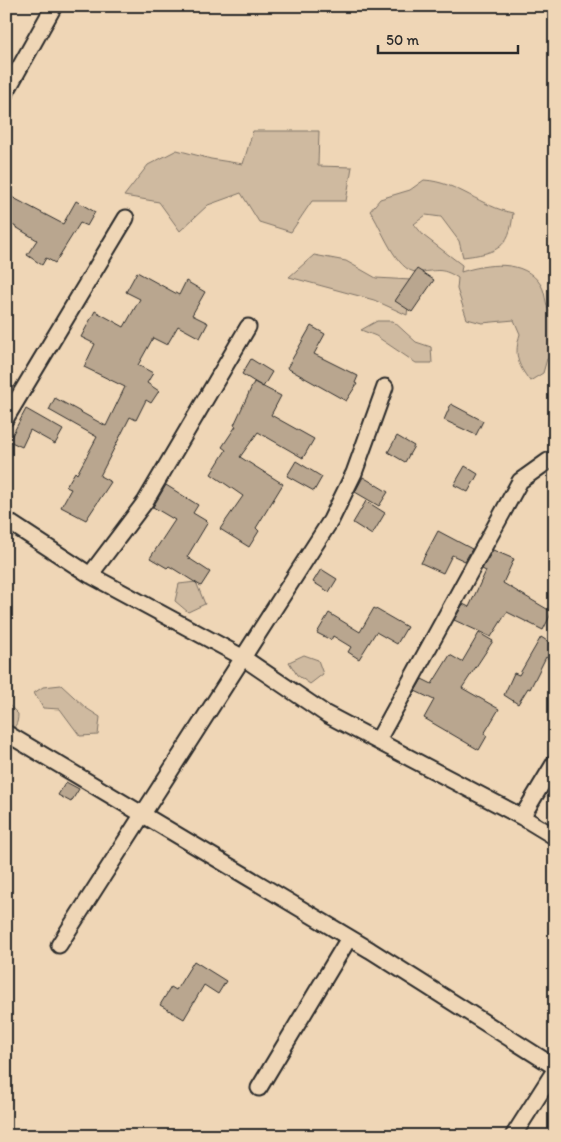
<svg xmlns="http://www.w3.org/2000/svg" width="561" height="1142" viewBox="0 0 561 1142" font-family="Itim,sans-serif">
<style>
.green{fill:#cfbaa0;stroke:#7d7266}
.building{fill:#b9a68f;stroke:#2b2b2b}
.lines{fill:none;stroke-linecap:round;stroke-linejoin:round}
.street-casing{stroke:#2b2b2b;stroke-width:19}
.street{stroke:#efd6b6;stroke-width:15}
</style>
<rect width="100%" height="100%" fill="#efd6b6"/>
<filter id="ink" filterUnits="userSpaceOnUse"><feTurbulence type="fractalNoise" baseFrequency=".02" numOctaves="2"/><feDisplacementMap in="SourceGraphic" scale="10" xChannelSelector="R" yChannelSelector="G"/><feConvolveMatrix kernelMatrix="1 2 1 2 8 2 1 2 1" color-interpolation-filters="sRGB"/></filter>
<g filter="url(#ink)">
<path class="green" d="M253,131H319L318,166L352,167L346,201H312L291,232L259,222L241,193L208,205L180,231L159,202L124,196L148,165L177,150L211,159L243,164Z
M424,180C458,182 481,207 513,213C510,249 496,253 463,257L459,241L441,217L426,215L414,224L424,236L462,265L461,272C486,264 524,258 541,285C547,295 544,310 555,317V354L547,359L543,373L530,381C517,364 514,354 520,334L514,320L482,323L467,319L457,289L458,278C440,266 436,272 417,272C396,272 381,226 370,211L380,199L410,190Z
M314,255L346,261L376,278L411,280L407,315L374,300L289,277Z
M377,321H393L416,342L431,347L432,363H416L376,336L361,330Z
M196,582L205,604L188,612L175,601L179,584Z
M304,655L318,660L323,674L310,684L297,675L289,662Z
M61,685L86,708L100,717L98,735L80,736L60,709L43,708L34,693L43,687Z
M6,702L18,714C18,725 15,728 6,733Z"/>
<path class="building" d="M6,194L63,224L76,201L95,212L87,226L80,223L55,263L46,258L42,265L27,255L37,240L6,221Z
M417,269L434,280L412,312L395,301Z
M137,272L179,295L186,281L205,292L192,315L208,323L200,338L178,326L167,345L153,338L138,365L153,373L147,383L159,391L151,403L146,400L136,420L130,417L100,476L111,482L86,520L61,507L71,489L66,487L75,472L77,474L97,437L49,410L55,398L106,426L125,387L84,367L95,344L81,337L95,311L124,327L140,299L126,292Z
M311,326L325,334L314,354L358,376L355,383L357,384L346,401L287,368Z
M251,359L272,372L263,387L242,374Z
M254,382L281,396L271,415L314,439L303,458L258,432L240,457L283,484L256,528L259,531L249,547L220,529L243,496L211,474L226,450L222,447L236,426L234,425Z
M451,404L483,421L476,435L444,420Z
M26,409L63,430L55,444L30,430L22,447L9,441Z
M397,436L414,446L405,462L388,452Z
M296,461L322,477L314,491L287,476Z
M465,466L478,474L468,492L454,485Z
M363,477L388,492L379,506L355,492Z
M166,485L198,505L193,513L208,522L187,557L210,572L201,586L169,566L167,568L150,558L175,520L153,507Z
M366,501L385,513L372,535L353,523Z
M438,531L472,549L465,561L452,555L443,573L421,563Z
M493,550L514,559L503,583L552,612L543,630L507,612L491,637L454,620L463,604L469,607L486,571L482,569Z
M321,569L337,579L329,592L313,582Z
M374,608L407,627L397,644L376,632L359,659L348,652L351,647L333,636L331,640L317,633L329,613L360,632Z
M479,633L493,641L462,688L499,709L484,734L487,736L479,750L424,718L434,700L415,691L422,679L432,684L450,655L462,662Z
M541,637L555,646V663L546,657L530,689L528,688L518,704L504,695L514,673L519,675Z
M66,782L79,789L71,802L58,795Z
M194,961L226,981L218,994L204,985L184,1019L160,1005L171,987L176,990Z"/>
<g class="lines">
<g class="street-casing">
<path id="street" d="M6,92L54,6
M6,418L126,218
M6,520L90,575L242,657L326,714L522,817L555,837
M90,575L145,502L248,327
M6,733L370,950L555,1067
M378,740L520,481L548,461L555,462
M522,817L555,762
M59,945L331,520L354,473L385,387
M259,1088L349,938
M513,1136L555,1070"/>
</g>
<use href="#street" class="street"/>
</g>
</g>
<rect width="561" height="1142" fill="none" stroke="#efd6b6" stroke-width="25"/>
<rect x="12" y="12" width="536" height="1117" fill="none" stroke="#2b2b2b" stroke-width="2" filter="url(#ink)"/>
<path d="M378 45v8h140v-8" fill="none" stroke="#2b2b2b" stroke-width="2.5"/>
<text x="386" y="45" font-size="15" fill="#2b2b2b" stroke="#efd6b6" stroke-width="4" paint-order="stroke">50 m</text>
</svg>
